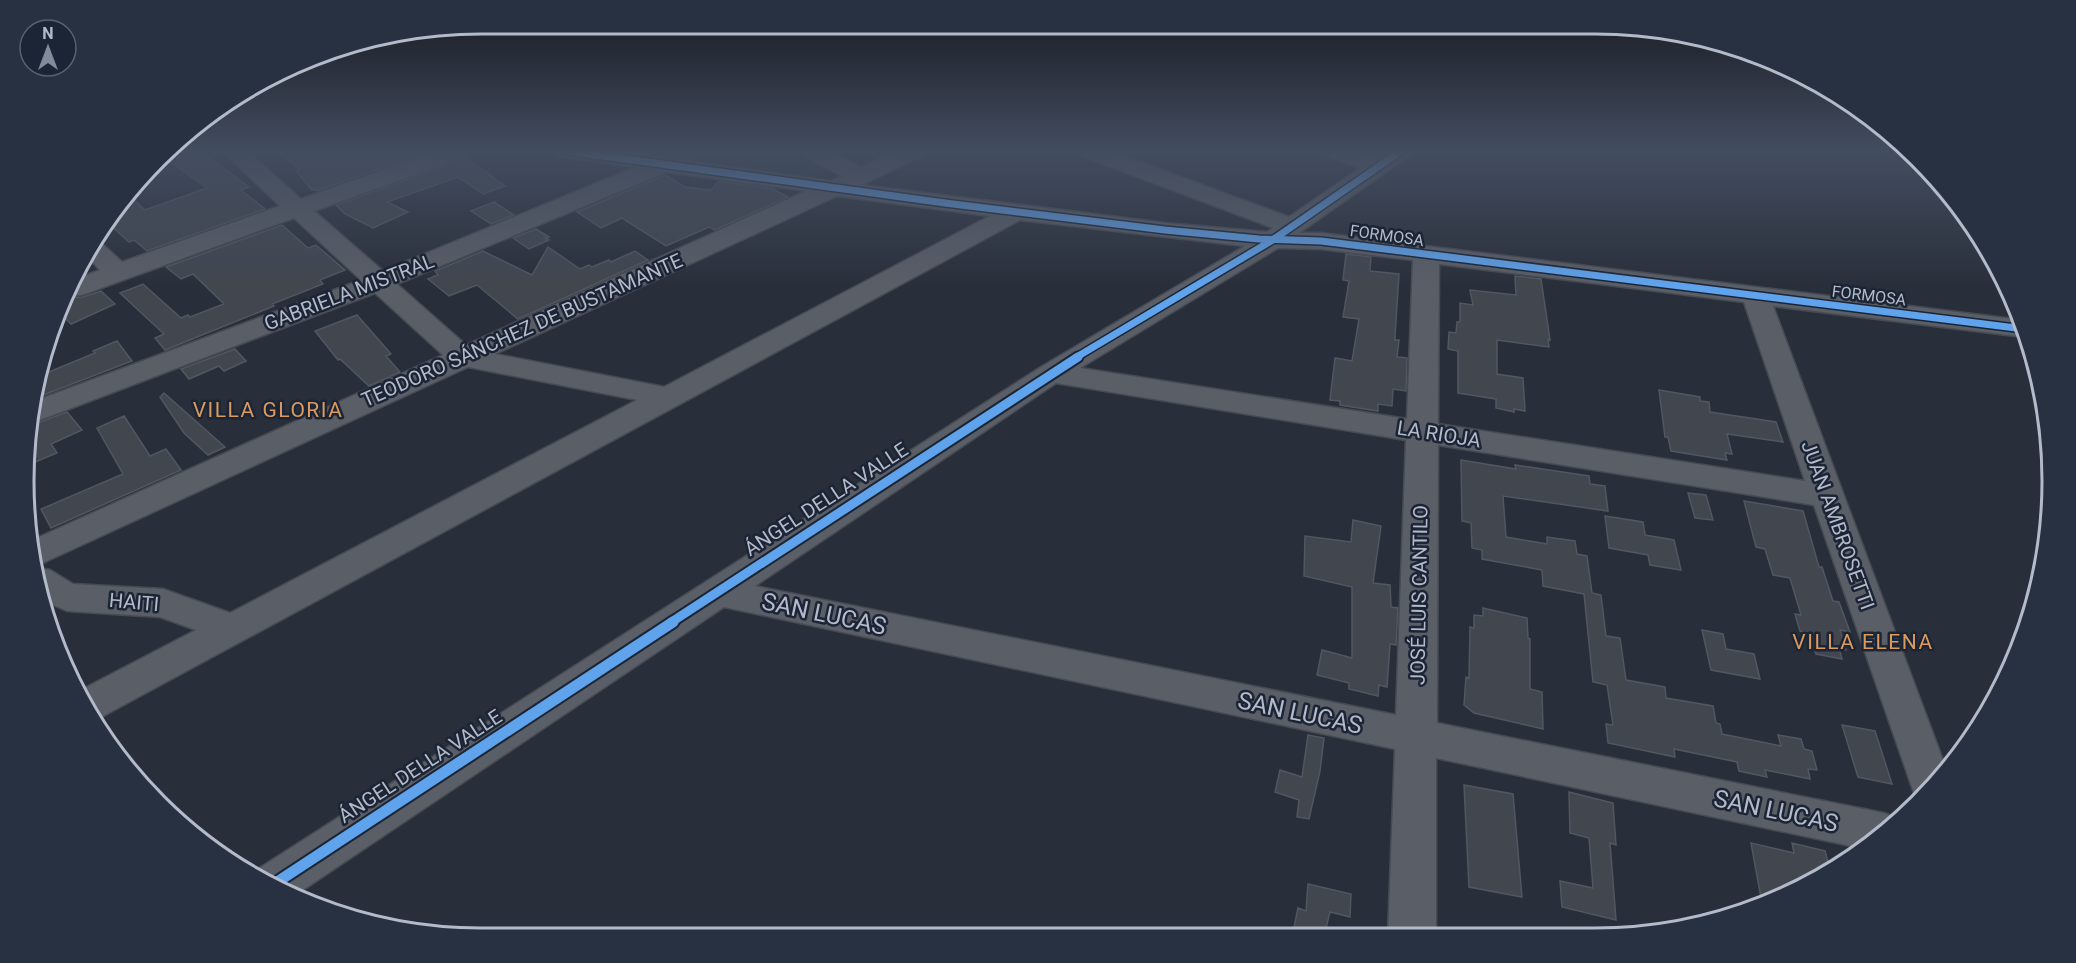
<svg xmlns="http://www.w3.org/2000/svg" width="2076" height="963" viewBox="0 0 2076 963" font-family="Roboto,sans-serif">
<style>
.green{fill:#263a40}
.building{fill:#41464f;stroke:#515761;stroke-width:1.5}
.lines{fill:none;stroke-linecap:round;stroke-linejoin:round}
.minor-casing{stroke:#464a52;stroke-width:3}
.minor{fill:#5a5e67;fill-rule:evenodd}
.cycleway-far2-casing{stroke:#1c2535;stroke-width:10}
.cycleway-far1-casing{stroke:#1c2535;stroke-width:13}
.cycleway-casing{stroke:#1c2535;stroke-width:15}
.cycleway-far2{stroke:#60a3ed;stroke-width:7}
.cycleway-far1{stroke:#60a3ed;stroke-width:9}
.cycleway{stroke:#60a3ed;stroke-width:11}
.labels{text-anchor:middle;stroke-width:5;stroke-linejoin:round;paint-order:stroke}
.far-street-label{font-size:16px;fill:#b3bbca;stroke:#1c2535}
.street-label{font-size:20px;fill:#b3bbca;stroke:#1c2535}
.neighbourhood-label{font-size:21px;letter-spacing:1.5px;fill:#db9a5e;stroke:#1c2535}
.near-street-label{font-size:24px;fill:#b3bbca;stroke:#1c2535}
.rim{fill:none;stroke:#b3bbca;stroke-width:3}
</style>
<rect width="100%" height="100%" fill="#292f3a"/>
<path class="green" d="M611,151H800L833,168L809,179Z"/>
<path class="building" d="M169,151H200L249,187L241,190L265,209L147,251L134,240L129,242L109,224L131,197L145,210L207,188L164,157Z
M276,151H430L319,190H312L296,171L300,170Z
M467,158L505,186L483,194L458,177L387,202L408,212L373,228L345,214L336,205Z
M665,175L685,187L711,190L719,181L773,189L788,197L715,230L709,227L666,246L622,218L601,228L577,212Z
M494,202L514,215L491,224L471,211Z
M282,225L308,248L316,245L345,270L320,280L323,284L272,304L274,306L165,350L155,338L164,334L120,293L143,284L181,318L188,315L190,317L224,304L193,274L181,279L166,267Z
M536,229L549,237L545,238L549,240L529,249L513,238Z
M548,247L580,269L589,265L592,267L609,260L611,262L635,251L648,260L518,319L477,285L449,296L428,279L438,275L435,271L483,251L532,275Z
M1346,254L1371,257L1370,271L1399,274L1395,336V340H1399L1397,357L1407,358L1406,391L1393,389L1392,406L1378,404V411L1340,405V401L1330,400L1335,358L1352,361L1359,319L1343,317L1349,281L1343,280Z
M1515,276L1541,279L1550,340L1548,339L1549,347L1497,340V374L1523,378L1525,411L1514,409V412L1496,408V399L1458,393V351L1448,349L1449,332L1456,333L1457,322H1460V303L1473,305L1470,290L1516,295Z
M101,291L115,304L71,324L62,315L68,298L83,297Z
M357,315L391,354L386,356L400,372L369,386L340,359L338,360L315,331Z
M117,341L132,361L33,399L39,376L95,353L93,351Z
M235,349L246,361L224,371L219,366L189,379L181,369Z
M1659,390L1700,397V401L1709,402L1710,412L1776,422L1783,442L1727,434L1732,454L1725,453L1727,460L1671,451L1668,437H1665Z
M164,393L225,447L208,455L184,433L160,397Z
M67,412L82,430L51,444L57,453L30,464L32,425Z
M124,416L150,456L166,449L181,470L51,528L41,509L123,474L97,428Z
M1461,460L1516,469L1515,465L1589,476L1590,484L1605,486L1608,511L1503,496L1506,537L1547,544V537L1575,541L1577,554L1587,556L1592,593L1601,595L1606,636L1620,638L1626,680L1665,687L1666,698L1713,706L1716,723L1720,724L1722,734L1781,746L1778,735L1801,739L1804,749L1812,751L1817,770L1808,769L1810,779L1765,770L1767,777L1739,771L1737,762L1674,749L1675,757L1608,743L1606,724L1613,725L1607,685L1593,682L1584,594L1543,586L1542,570L1482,559V550L1472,548L1471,523L1462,521Z
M1688,493L1706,495L1713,520L1695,518Z
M1744,501L1803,511L1819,567H1822L1833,601L1839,602L1850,632L1840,630L1846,650L1839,648L1842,659L1816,654L1810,633L1800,631L1795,614L1801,615L1790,578L1773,575L1765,549L1756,547Z
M1605,516L1643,522L1645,535L1674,540L1681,570L1650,565L1648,555L1609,548Z
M1353,520L1381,526L1373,583L1390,585L1391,607L1398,608L1396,645L1390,644L1387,687L1379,685L1378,696L1349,689V683L1317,675L1322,650L1352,658V587L1304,576L1305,536L1351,542Z
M1483,608L1527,618L1528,638L1530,639V689L1542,692L1543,729L1474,713L1464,705L1466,677L1469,678L1470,627L1474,628V615L1483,616Z
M1702,630L1723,634L1726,649L1754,654L1760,679L1711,670Z
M1842,725L1875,731L1892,784L1858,777Z
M1308,735L1324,738L1320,771L1309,819L1297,817L1299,800L1275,792L1280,770L1302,777Z
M1464,785L1513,794L1522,897L1469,887Z
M1569,792L1613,803L1616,845L1610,843L1616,920L1562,907L1560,881L1593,888L1589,838L1570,833Z
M1751,843L1794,853L1792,843L1825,851L1830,869L1775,901L1761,898Z
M1308,884L1351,894L1350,917L1330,912L1324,936H1306L1293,932L1298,908L1306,911Z"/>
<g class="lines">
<g class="minor-casing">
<path id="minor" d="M222,151H247L301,199L437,151H470L467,156L314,211L383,271L636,167L567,158L559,156L556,151H618L831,181L842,176L804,156L801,151H830L861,167L896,151H926L923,156L861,185L1165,223L1267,232L1273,228L1082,156L1079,151H1111L1289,217L1360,168L1327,156L1324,151H1357L1375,158L1386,151H1412L1409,156L1299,233H1321L2021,320L2026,337H2024L1773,306L1947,771L1916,799L1814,505L1438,445L1437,723L1884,813L1899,819L1873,844L1865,849L1436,758V936H1388L1395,749L724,607L294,896L256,873L258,869L1041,367L1245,246L1020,220L94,721L85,710L77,692L196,630L160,617L67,611L42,600L34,567L50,570L73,584L163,589L230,613L637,400L468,367L34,567L28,542L443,355L375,293L32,423V402L361,280L294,218L82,295L69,296L76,279L100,270L85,254L97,239L122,262L280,206ZM666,172L806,191L466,345L397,284ZM837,196L990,216L664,387L495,354ZM1278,248L1321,249L1413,260L1407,419L1080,368ZM1439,264L1744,302L1805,481L1438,424ZM1056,383L1406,440L1396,715L755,586Z"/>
</g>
<use href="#minor" class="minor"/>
<g class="cycleway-far2-casing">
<path id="cycleway-far2" d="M567,151L945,203L1165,230L1259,239L1321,241L2024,329
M1075,358L1271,241L1401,151"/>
</g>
<g class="cycleway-far1-casing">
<path id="cycleway-far1" d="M670,623L1078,357"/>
</g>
<g class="cycleway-casing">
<path id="cycleway" d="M274,884L673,622"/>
</g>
<use href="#cycleway-far2" class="cycleway-far2"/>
<use href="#cycleway-far1" class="cycleway-far1"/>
<use href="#cycleway" class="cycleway"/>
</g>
<linearGradient id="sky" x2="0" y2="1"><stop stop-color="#171a20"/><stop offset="0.53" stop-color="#434d60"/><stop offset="1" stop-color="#434d60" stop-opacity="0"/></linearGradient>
<rect width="2076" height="286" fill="url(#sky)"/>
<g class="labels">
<g class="far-street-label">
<text transform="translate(1387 235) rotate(8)" y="6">FORMOSA</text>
<text transform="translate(1869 295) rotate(7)" y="6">FORMOSA</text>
</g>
<g class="street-label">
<text transform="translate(349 292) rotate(-21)" y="7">GABRIELA MISTRAL</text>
<text transform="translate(522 330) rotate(-24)" y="7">TEODORO SÁNCHEZ DE BUSTAMANTE</text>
<text transform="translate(1439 434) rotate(9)" y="7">LA RIOJA</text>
<text transform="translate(826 499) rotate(-33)" y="7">ÁNGEL DELLA VALLE</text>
<text transform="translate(1838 525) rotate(70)" y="7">JUAN AMBROSETTI</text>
<text transform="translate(1419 595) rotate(-89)" y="7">JOSÉ LUIS CANTILO</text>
<text transform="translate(134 602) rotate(5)" y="7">HAITI</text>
<text transform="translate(420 766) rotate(-33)" y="7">ÁNGEL DELLA VALLE</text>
</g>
<g class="neighbourhood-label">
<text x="268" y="417">VILLA GLORIA</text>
<text x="1863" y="649">VILLA ELENA</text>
</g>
<g class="near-street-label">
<text transform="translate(824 614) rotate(12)" y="8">SAN LUCAS</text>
<text transform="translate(1300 713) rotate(12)" y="8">SAN LUCAS</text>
<text transform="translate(1776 811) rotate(12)" y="8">SAN LUCAS</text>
</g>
</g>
<path d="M0 0H2076V963H0ZM481 34H1595A447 447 0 0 1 2042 481V481A447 447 0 0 1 1595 928H481A447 447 0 0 1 34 481V481A447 447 0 0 1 481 34Z" fill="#283141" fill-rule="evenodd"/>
<path class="rim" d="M481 34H1595A447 447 0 0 1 2042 481V481A447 447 0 0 1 1595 928H481A447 447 0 0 1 34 481V481A447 447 0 0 1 481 34Z"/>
<g transform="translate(48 48)"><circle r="28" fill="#1c2535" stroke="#586171" stroke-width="1.5"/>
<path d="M0-4.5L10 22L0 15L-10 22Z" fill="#838a98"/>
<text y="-9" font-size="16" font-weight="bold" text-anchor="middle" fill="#b3bbca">N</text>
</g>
</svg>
